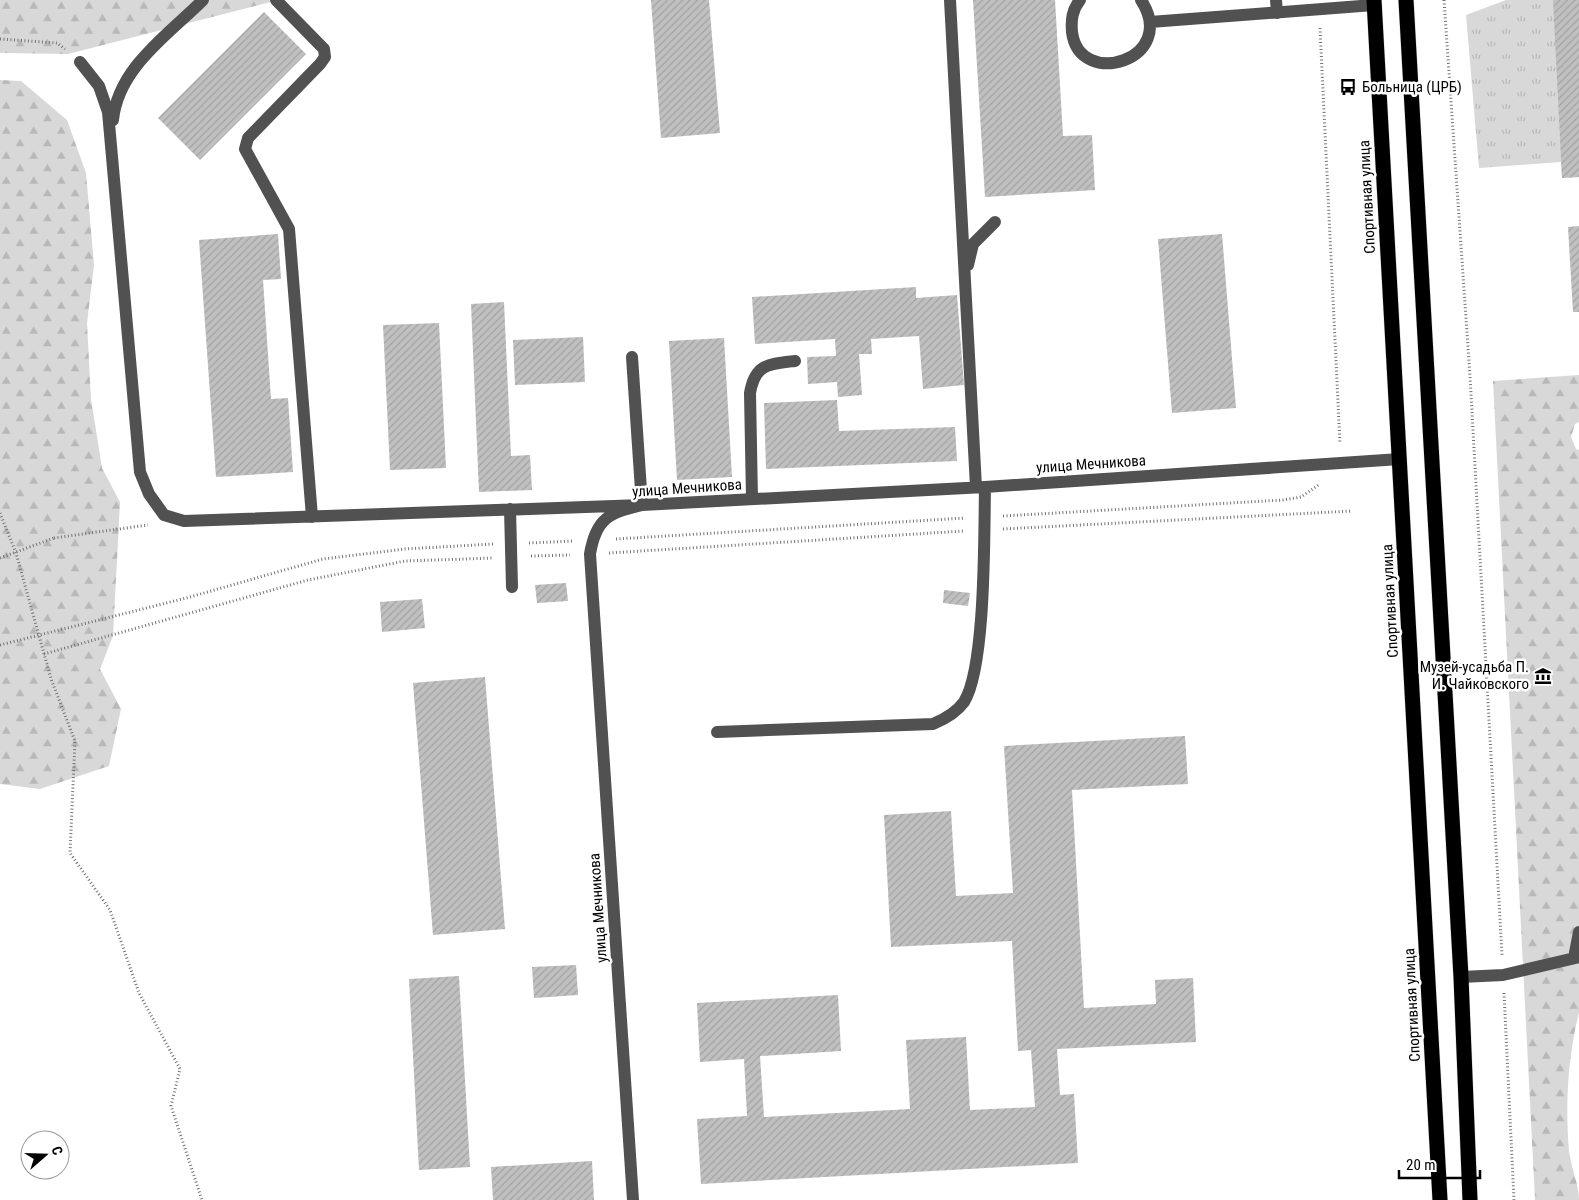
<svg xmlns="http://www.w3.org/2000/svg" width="1579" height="1200" viewBox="0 0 1579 1200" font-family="'Roboto Condensed',sans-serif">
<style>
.grass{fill:url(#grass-tufts)}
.forest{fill:url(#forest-firs)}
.building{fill:url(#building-hatch)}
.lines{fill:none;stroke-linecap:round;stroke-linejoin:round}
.highway-casing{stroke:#dbdbdb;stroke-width:16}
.path{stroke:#737373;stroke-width:3;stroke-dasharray:1 2.5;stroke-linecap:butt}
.minor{stroke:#515151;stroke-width:12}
.highway{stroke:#000;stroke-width:15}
.path-bridge{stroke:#737373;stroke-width:3;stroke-dasharray:1 2.5;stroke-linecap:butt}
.labels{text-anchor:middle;stroke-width:5;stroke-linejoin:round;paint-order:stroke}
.poi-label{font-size:15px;fill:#000;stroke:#fff;text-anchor:start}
.street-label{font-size:15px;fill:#000;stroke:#fff}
</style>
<defs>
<pattern id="grass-tufts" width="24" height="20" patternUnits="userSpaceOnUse" patternTransform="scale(1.25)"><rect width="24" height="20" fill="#d8d8d8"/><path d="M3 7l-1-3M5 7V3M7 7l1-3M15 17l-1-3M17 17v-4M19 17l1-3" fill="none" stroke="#b8b8b8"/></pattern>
<pattern id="forest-firs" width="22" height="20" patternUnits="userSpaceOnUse" patternTransform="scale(1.25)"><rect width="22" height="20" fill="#d8d8d8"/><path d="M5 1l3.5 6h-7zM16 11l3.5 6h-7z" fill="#b8b8b8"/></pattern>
<pattern id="building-hatch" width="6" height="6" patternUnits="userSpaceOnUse" patternTransform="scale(1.25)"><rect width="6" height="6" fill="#c0c0c0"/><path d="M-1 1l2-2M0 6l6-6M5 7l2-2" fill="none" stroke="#a3a3a3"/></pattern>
</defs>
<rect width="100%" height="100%" fill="#fff"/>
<path class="grass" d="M1506,0H1579V177L1562,178L1561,162L1479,168L1466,15Z"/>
<path class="forest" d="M0,0H278L68,54L0,53Z
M0,80L21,81L67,120L86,173L94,265L87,323L91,399L102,468L120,502L113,636L100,669L121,709L109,766L40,789L0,784Z
M1579,375V422L1575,424L1571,437L1576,449L1579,450V1012C1568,1056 1565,1105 1569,1151C1571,1168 1579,1184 1579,1200H1535L1493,381Z"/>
<path class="building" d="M651,0H709L720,133L661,138Z
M973,0H1055L1063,136L1092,135L1095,190L985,197Z
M1553,0H1579V177L1562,178Z
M264,12L306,54L200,160L158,118Z
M1579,226V312H1573L1568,227Z
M278,234L281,279L263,280L271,399L288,398L293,472L216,477L199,240Z
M1222,234L1236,408L1172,413L1158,239Z
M916,287V298L957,295L964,385L923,389L919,336L871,339L872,354H859L862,395L838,397L837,382L808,384L807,357L836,356L835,339L755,344L752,297Z
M504,302L511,456L530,455L532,490L479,492L471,304Z
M439,323L446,468L390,470L383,325Z
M583,337L585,382L515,385L513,340Z
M724,338L732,477L677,480L669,341Z
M837,400L839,431L955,427L957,461L766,469L764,403Z
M566,583L568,601L537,603L535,585Z
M944,590L970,593L968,606L943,603Z
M422,599L425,628L382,632L380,602Z
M485,677L505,929L433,935L413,683Z
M1185,736L1188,784L1072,790L1084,1008L1156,1004L1155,980L1193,978L1196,1042L1057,1049L1060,1095L1074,1094L1078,1163L701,1184L697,1119L747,1116L744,1059L700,1062L697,1003L838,995L841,1051L760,1056L764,1117L910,1109L906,1040L966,1037L970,1110L1035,1107L1031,1050L1018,1051L1012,941L891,947L884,815L951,811L956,896L1013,893L1004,746Z
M576,965L578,995L534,998L532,967Z
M459,976L470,1167L419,1170L409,979Z
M592,1161L594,1200H493L491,1167Z"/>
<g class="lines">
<g class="highway-casing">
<path id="highway" d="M1374,0L1440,1200
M1406,0L1461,977L1470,1200"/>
</g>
<path class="path" d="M1444,0L1470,376L1502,955
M1320,28L1340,444
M0,39L57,43L65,49
M0,513L16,553L51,679L75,741L70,853L110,910L139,993L180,1069L171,1106L202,1200
M1003,516L1283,500L1301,497L1320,484
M1003,529L1352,511
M54,538L148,525
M616,539L965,518
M529,543L573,541
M609,553L964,531
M531,556L570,555
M0,645L190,597L323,559L405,549L493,544
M44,654L308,580L405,561L493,558
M1504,993L1514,1200"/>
<path class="minor" d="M276,0L324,49L325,57L320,64L248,138L245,149L289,229L312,517
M950,0L976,487
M1080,0C1072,10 1071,20 1072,32C1079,90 1180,60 1141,0
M1276,0L1277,13
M1150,22L1374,5
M80,62L99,86L108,112L140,472L149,494L164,515L184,521L642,505L632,357
M113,120C118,68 168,35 203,0
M968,265L973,244L995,222
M752,499L750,393C755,364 768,364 795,361
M510,509L512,587
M717,732L933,724C945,719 956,713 964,702C986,667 984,533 985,487
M1574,958L1579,932
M1461,977L1503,975L1579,957
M633,1200L590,554C596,518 609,513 642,505L985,487L1400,459"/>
<use href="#highway" class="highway"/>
<path class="path-bridge" d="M0,558L54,538"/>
</g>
<defs>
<g id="bus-bare" transform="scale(1.35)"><path d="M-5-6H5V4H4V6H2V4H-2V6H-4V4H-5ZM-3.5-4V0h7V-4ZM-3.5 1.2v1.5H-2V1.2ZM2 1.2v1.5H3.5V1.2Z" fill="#000" stroke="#fff" stroke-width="2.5" paint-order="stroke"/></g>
<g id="museum-bare" transform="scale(1.35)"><path d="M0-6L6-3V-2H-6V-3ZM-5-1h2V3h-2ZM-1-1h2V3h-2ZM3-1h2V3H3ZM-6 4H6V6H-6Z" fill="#000" stroke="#fff" stroke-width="2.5" paint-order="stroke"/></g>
</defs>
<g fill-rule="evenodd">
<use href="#bus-bare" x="1348" y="87"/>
<use href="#museum-bare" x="1543" y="676"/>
</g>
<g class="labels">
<g class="poi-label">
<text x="1362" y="92">Больница (ЦРБ)</text>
<text x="1529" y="672" text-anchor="end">Музей-усадьба П.<tspan x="1529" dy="17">И. Чайковского</tspan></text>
</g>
<g class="street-label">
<text transform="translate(1367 197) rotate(-93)" y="5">Спортивная улица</text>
<text transform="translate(1091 464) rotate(-4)" y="5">улица Мечникова</text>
<text transform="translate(687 488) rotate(-4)" y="5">улица Мечникова</text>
<text transform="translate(1390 601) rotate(-93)" y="5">Спортивная улица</text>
<text transform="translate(598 908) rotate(-94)" y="5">улица Мечникова</text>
<text transform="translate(1412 1005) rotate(-93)" y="5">Спортивная улица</text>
</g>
</g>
<g transform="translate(45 1155) rotate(70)"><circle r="24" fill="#ffffff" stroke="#999999"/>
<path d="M0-4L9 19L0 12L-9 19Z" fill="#000000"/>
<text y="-8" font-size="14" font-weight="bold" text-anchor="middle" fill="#000000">С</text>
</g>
<path d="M1399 1170v8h81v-8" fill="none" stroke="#000000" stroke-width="2.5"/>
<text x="1406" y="1170" font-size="15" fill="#000000" stroke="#ffffff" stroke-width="4" paint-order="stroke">20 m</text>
</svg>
